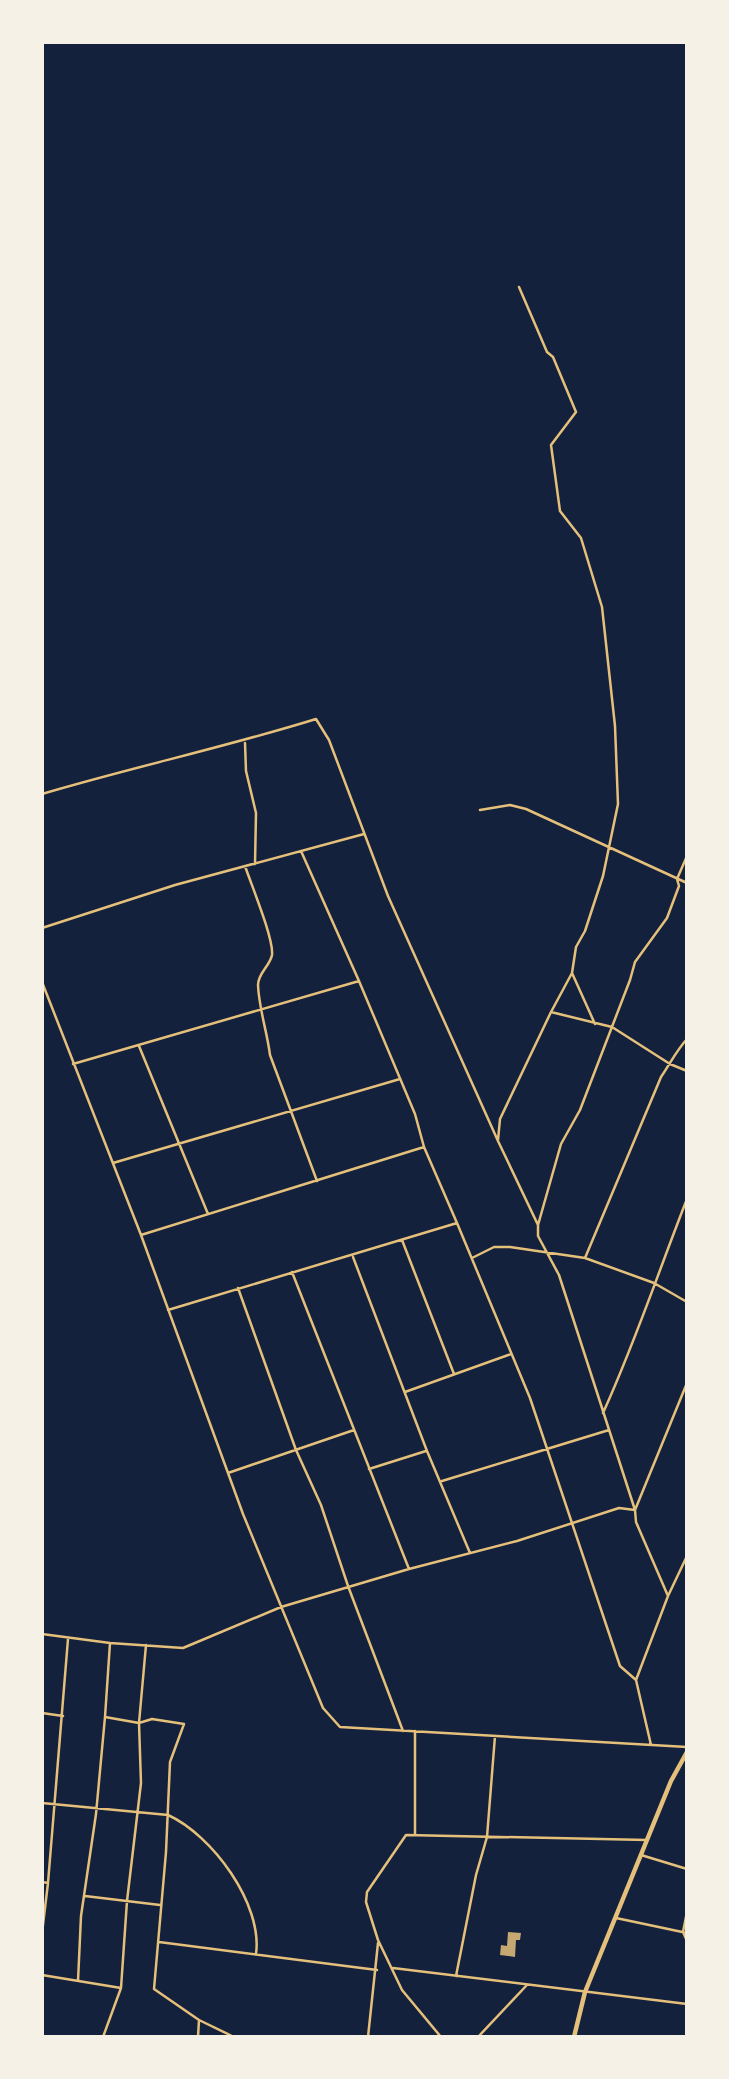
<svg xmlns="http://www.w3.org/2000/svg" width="729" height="2079" viewBox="0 0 729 2079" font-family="Signika,sans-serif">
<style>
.building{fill:#c6a872}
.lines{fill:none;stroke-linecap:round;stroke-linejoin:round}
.minor{stroke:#e5c07b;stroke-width:2.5}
.primary{stroke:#e5c07b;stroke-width:4.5}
</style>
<rect width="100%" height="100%" fill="#14213d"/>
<path class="building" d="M508,1932L521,1933L520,1940H516L515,1957L500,1955L501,1945L507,1946Z"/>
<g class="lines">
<path class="minor" d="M245,743L246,771L256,813L255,864
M42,794C133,767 226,747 316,719L329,740L388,896L498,1141L538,1225V1236L559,1275L635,1510L636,1522L668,1596
M480,810L510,805L526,809L687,883
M245,866C251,884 274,939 272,955C270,966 258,973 258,985C259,1009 267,1031 270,1055L317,1181
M42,928L175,885L364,834
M572,973L595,1024
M42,982L141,1235L243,1514L323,1708L340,1727L687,1747
M551,1012L612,1027L670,1064L687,1071
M139,1046L208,1214
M73,1064L359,981
M498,1140L500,1119L551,1012L572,973L576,947L585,931L603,876L618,804L615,726L602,607L581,538L560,511L551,445L576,412L553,357L547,352L519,287
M113,1163L400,1079
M457,1223L530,1398L620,1666L636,1680
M538,1225L561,1144L580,1110L630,980L635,962L667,918L679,886L677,879L687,856
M141,1235L424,1147
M402,1240L454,1374
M353,1257L427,1451L470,1553
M472,1258L494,1247H510L585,1258L654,1283L687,1302
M585,1258L661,1077C670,1064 676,1051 687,1039
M292,1272L409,1569
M238,1288L296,1450L321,1505L348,1586L403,1731
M168,1310L457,1223L424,1147L415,1114L359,981L301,851
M405,1392L511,1354
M603,1413C635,1343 659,1270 687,1199
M369,1469L426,1451
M228,1473L354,1430
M442,1481L609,1430
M42,1634L110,1643L183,1648L281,1607L409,1569L517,1541L619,1508L635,1510L687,1383
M146,1645L139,1723L152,1719L184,1724L170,1762L166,1852L154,1989L199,2020L234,2037
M42,1713L63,1716
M415,1731V1835
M651,1745L636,1680L668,1596L687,1556
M42,1803L168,1815C212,1835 263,1904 256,1954
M641,1855L687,1869
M42,1882L48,1883L42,1933
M48,1883L68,1639
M85,1896L160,1905
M687,1912L683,1932L687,1941
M616,1918L687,1933
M159,1942L377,1970
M393,1968L687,2004
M42,1975L121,1988
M456,1976L476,1875L487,1837L495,1736
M78,1981L81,1916L96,1814L105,1717
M42,2034L43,2037
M103,2037L121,1988L127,1901L141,1783L139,1723L105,1717L110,1643
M198,2037L199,2020
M368,2037L378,1943
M441,2037L402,1990L378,1940L366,1902L367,1892L406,1835L647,1840
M478,2037L526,1986"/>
<path class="primary" d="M574,2037L585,1992L671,1781L687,1752"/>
</g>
<rect width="729" height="2079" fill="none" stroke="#f6f1e7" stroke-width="88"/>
</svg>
